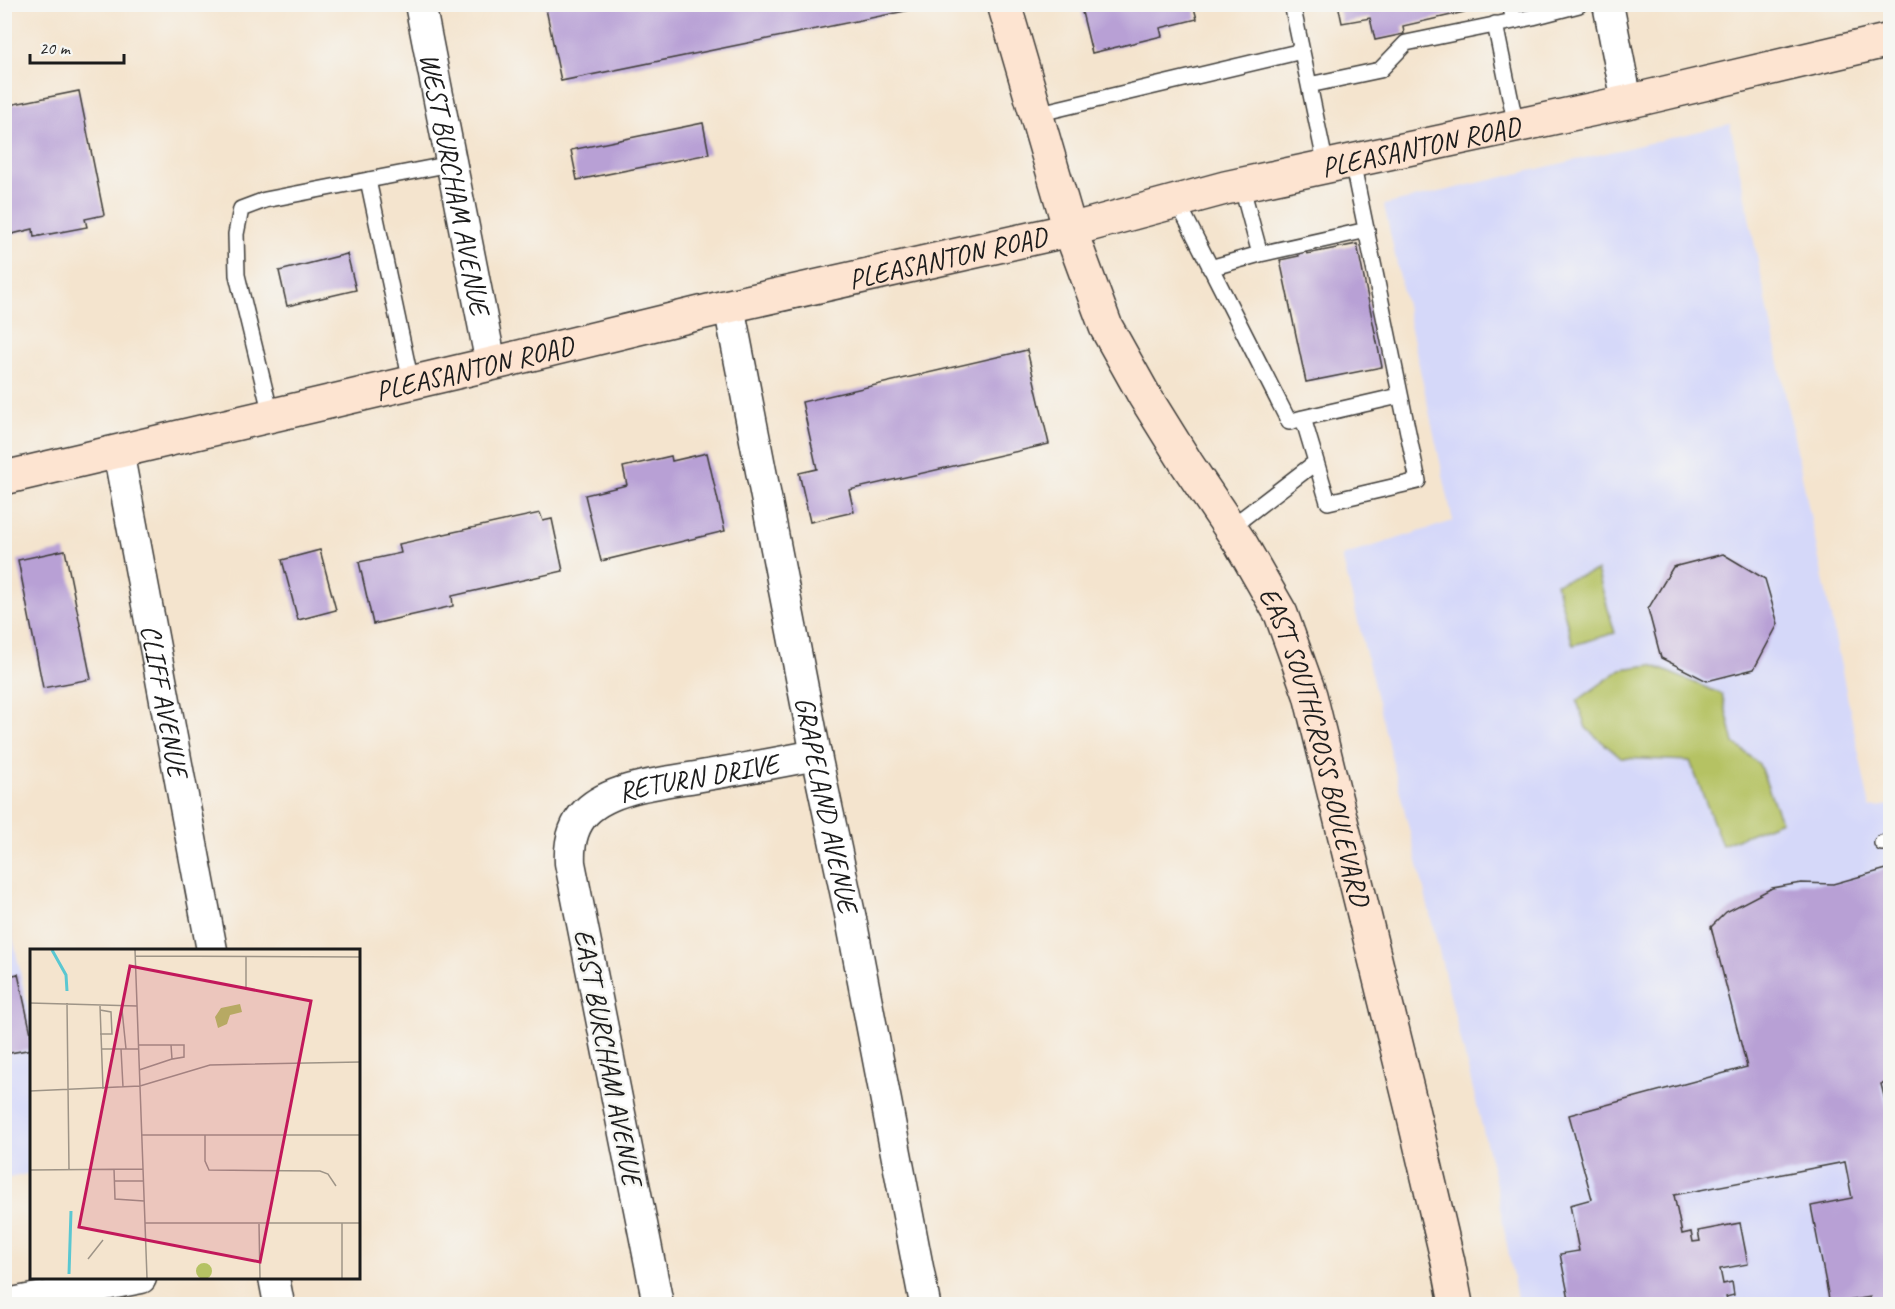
<svg xmlns="http://www.w3.org/2000/svg" width="1895" height="1309" viewBox="0 0 1895 1309" font-family="Caveat,sans-serif">
<style>
.built{fill:#d5d8f9}
.green{fill:#b5c264;stroke:#686f40;stroke-width:1.5}
.building{fill:#b8a0d5}
.lines{fill:none;stroke-linecap:round;stroke-linejoin:round}
.service-casing{stroke:#3c3a37;stroke-width:18}
.minor-casing{stroke:#3c3a37;stroke-width:33}
.secondary-casing{stroke:#3c3a37;stroke-width:36}
.service{stroke:#fff;stroke-width:15}
.minor{stroke:#fff;stroke-width:30}
.secondary{stroke:#fde4d1;stroke-width:33}
.labels{text-anchor:middle;stroke-width:5;stroke-linejoin:round;paint-order:stroke}
.street-label{font-size:28px;fill:#1c1c1c;stroke:#f6f6f2}
.inset-river{fill:none;stroke:#5ac7d1;stroke-width:3}
.inset-road{fill:none;stroke:#9e9487;stroke-width:1.5}
.view{fill:#c2185b;fill-opacity:0.15;stroke:#c2185b;stroke-width:3}
.inset-edge{fill:none;stroke:#1c1c1c;stroke-width:3}
</style>
<rect width="100%" height="100%" fill="#f6f6f2"/>
<filter id="ink" filterUnits="userSpaceOnUse"><feTurbulence type="fractalNoise" baseFrequency=".0167" numOctaves="2"/><feDisplacementMap in="SourceGraphic" scale="12" xChannelSelector="R" yChannelSelector="G"/><feConvolveMatrix kernelMatrix="1 2 1 2 8 2 1 2 1" color-interpolation-filters="sRGB"/></filter>
<filter id="wash" filterUnits="userSpaceOnUse"><feTurbulence type="fractalNoise" baseFrequency=".008" numOctaves="4" result="noise"/><feDisplacementMap in="SourceGraphic" scale="24" xChannelSelector="R" yChannelSelector="G"/><feGaussianBlur stdDeviation="1.35" result="paint"/><feColorMatrix in="noise" values="0 0 0 0 0 0 0 0 0 0 0 0 0 0 0 0 0 1.4 0 .05"/><feComposite in="paint" operator="in"/></filter>
<g filter="url(#wash)">
<rect width="100%" height="100%" fill="#f4e4ce"/>
<path class="built" d="M1730,124L1870,808L1890,805V1304H1518L1494,1175L1342,556L1453,521L1384,205Z
M4,895L32,1028L31,1173L5,1179Z"/>
<path class="green" d="M1597,571L1615,633L1573,645L1556,583Z
M1651,665L1722,694L1734,743L1759,764L1781,821L1722,845L1690,761L1621,758L1586,728L1577,701L1621,669Z"/>
<g id="blocks">
<path class="building" d="M545,4H929L930,6L561,81Z
M1080,4H1193L1197,19L1160,28L1162,36L1092,53Z
M1338,4H1494L1495,5L1403,26L1404,34L1375,40L1370,18L1342,23Z
M79,91L104,215L85,219L87,227L34,237L33,229L12,234L4,195V106Z
M703,123L709,154L577,180L571,150Z
M1357,244L1382,367L1306,382L1280,260L1299,256L1298,251L1305,249L1307,254Z
M347,254L356,290L287,306L279,271Z
M1027,350L1049,444L849,490L854,512L810,522L799,473L817,469L802,402Z
M707,453L725,531L601,561L585,495L627,485L623,467L671,456L672,461Z
M540,513L543,521L552,519L563,571L452,596L453,606L373,624L359,562L401,553L399,544Z
M65,550L91,679L43,688L18,560Z
M320,550L336,610L298,620L282,560Z
M1723,554L1765,579L1778,624L1754,669L1707,681L1661,658L1648,609L1673,567Z
M1890,868V1082L1881,1084L1890,1120V1304H1871L1870,1297L1830,1304L1811,1206L1852,1198L1845,1162L1674,1195L1682,1234L1691,1232L1693,1242L1700,1241L1698,1231L1740,1223L1748,1264L1720,1269L1723,1284L1732,1282L1734,1295L1726,1297L1728,1304H1570L1560,1254L1579,1251L1570,1205L1592,1199L1569,1115L1747,1067L1711,927L1726,912L1772,888L1801,883L1833,884Z
M18,974L32,1038V1049L4,1054V977Z"/>
</g>
</g>
<g filter="url(#ink)">
<use href="#blocks" fill-opacity="0" stroke="#3c3a37" stroke-width="1.5"/>
<g class="lines">
<g class="service-casing">
<path id="service" d="M1292,4L1326,166
M1510,4L1514,21
M1495,24L1516,126
M1309,85L1380,70L1406,43L1533,17L1579,5
M1036,114L1302,51
M1352,161L1418,481L1328,502L1303,418L1399,396
M368,180L411,382
M1177,201L1289,422L1303,418
M1260,254L1367,230
M1210,268L1260,254L1241,184
M271,415L237,275L236,234L241,209L265,200L451,164
M1230,528L1316,462
M1882,843L1890,841"/>
</g>
<g class="minor-casing">
<g id="minor">
<path id="s1" d="M420,4L491,364"/>
<path d="M1608,4L1627,102"/>
<path id="s2" d="M729,306L816,755L851,919L925,1304"/>
<path id="s3" d="M118,451L212,950"/>
<path d="M274,1278L279,1304"/>
<path d="M7,1304L141,1278"/>
<path id="s4" d="M658,1304L570,863C569,844 572,826 586,812C613,785 671,782 707,775C743,769 780,762 816,755"/>
</g>
</g>
<g class="secondary-casing">
<g id="secondary">
<path id="s5" d="M1004,4L1070,230L1106,327L1144,395L1187,464L1241,544L1281,614L1310,695L1411,1105L1448,1262L1456,1304"/>
<path id="s6" d="M4,478L491,364L729,306L1070,230L1225,188L1627,102L1890,40"/>
</g>
</g>
<use href="#service" class="service"/>
<use href="#minor" class="minor"/>
<use href="#secondary" class="secondary"/>
</g>
</g>
<g class="labels">
<g class="street-label">
<text dy="10" stroke="none"><textPath href="#s6" startOffset="1455">PLEASANTON ROAD</textPath></text>
<text dy="10" stroke="none"><textPath href="#s1" startOffset="183">WEST BURCHAM AVENUE</textPath></text>
<text dy="10" stroke="none"><textPath href="#s6" startOffset="969">PLEASANTON ROAD</textPath></text>
<text dy="10" stroke="none"><textPath href="#s6" startOffset="483">PLEASANTON ROAD</textPath></text>
<text dy="10" stroke="none"><textPath href="#s3" startOffset="254">CLIFF AVENUE</textPath></text>
<text dy="10" stroke="none"><textPath href="#s5" startOffset="812">EAST SOUTHCROSS BOULEVARD</textPath></text>
<text dy="10" stroke="none"><textPath href="#s4" startOffset="624">RETURN DRIVE</textPath></text>
<text dy="10" stroke="none"><textPath href="#s2" startOffset="508">GRAPELAND AVENUE</textPath></text>
<text transform="translate(609 1057) rotate(79)" y="10">EAST BURCHAM AVENUE</text>
</g>
</g>
<g transform="translate(30 949)">
<rect width="330" height="330" fill="#f4e4ce"/>
<path d="M210,55L212,63L200,66L197,75L188,79L185,68L191,59ZM166 322a8 8 0 1 1 16 0a8 8 0 1 1-16 0Z" fill="#b5c264"/>
<path class="inset-river" d="M22,1L36,26L37,42M39,325L41,262"/>
<path class="inset-road" d="M105,1L117,329M105,7L330,8M216,7V41M0,54L107,57M37,54L39,220M70,57L73,140M70,61L81,63L82,85H70M92,61L96,100M108,96H154V108L142,110L141,96M71,100H108M91,100L93,138M109,121L142,110M0,142L110,137L180,116L330,113M111,186H330M175,186V212L179,221L290,222L298,225L306,237M84,220L85,250L114,252M0,221L113,220M84,232H113M115,274H330M312,274V329M229,275L230,329M58,310L73,291"/>
<path class="view" d="M100,17L281,52L230,313L49,278Z"/>
<rect width="330" height="330" class="inset-edge"/>
</g>
<rect width="1895" height="1309" fill="none" stroke="#f6f6f2" stroke-width="24"/>
<path d="M30 54v9h94v-9" fill="none" stroke="#1c1c1c" stroke-width="3"/>
<text x="39" y="54" font-size="18" fill="#1c1c1c" stroke="#f6f6f2" stroke-width="4.5" paint-order="stroke">20 m</text>
</svg>
